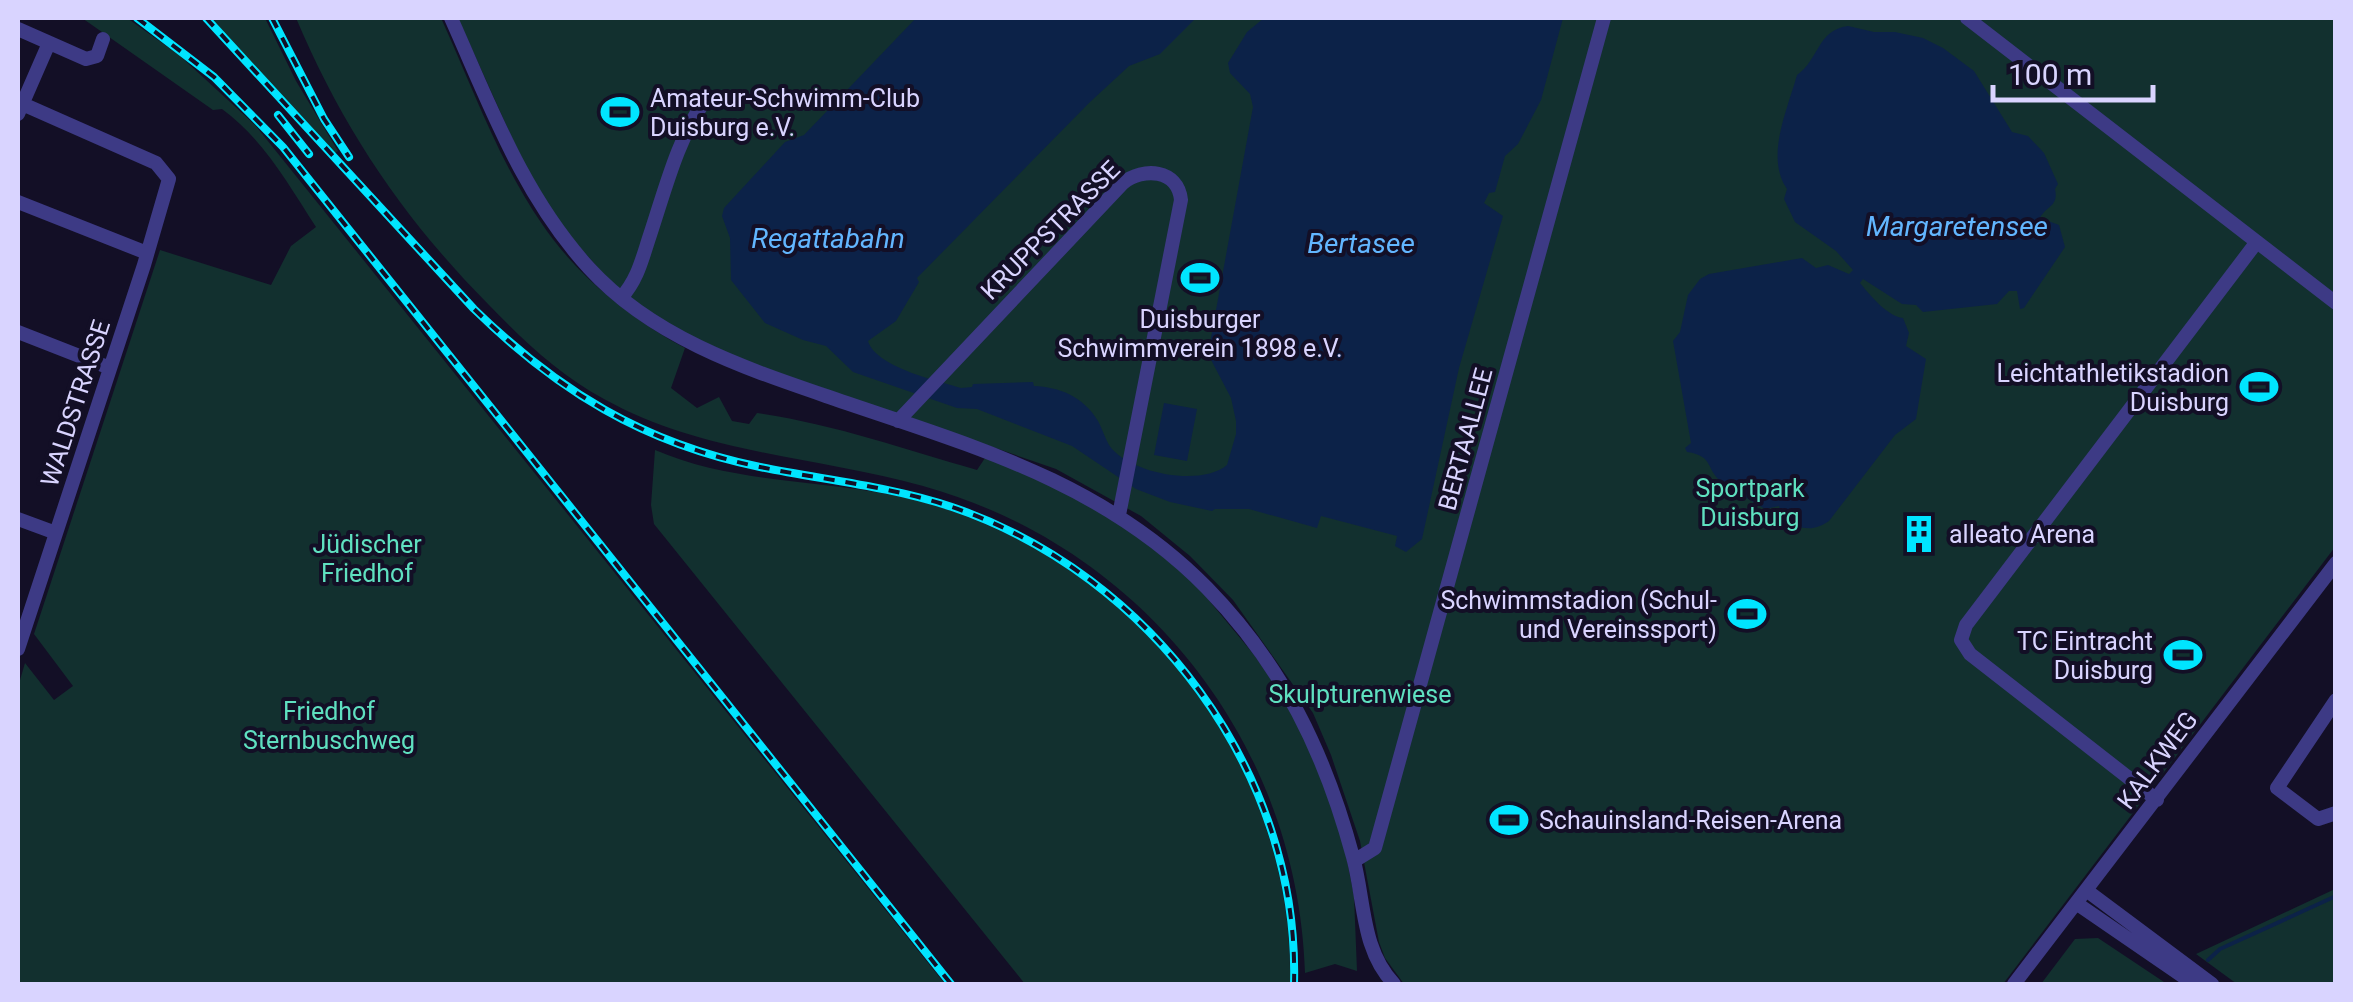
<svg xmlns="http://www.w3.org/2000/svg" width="2353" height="1002" viewBox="0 0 2353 1002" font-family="Roboto,sans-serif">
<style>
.green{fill:#12302f}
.water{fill:#0c2248}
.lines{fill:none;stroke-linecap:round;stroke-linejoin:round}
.stream{stroke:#0c2248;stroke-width:4}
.minor{stroke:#3d3a85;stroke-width:14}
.rail-casing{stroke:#00e5ff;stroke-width:8}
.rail{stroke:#130f26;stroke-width:4;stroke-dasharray:11;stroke-linecap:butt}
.labels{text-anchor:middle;stroke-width:8;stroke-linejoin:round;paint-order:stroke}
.poi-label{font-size:25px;fill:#d9d4ff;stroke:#130f26;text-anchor:start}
.street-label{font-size:25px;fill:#d9d4ff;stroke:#130f26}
.park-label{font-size:25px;fill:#5fe0c0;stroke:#130f26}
.water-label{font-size:28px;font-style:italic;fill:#62b6ff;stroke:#130f26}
</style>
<rect width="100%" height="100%" fill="#130f26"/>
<path class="green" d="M82,18H127L179,55L255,125L945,984H18V687L25,663L54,700L73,686L34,634L160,250L271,285L291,246L316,227C288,184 264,140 222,109L213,110Z
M210,18H265L296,81L338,151L334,154Z
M296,18H441C472,86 499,162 542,224C577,276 631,319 685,348L671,388L697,408L719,397L732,421L749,424L757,413C833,424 904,449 977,470L985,458L1028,473L1116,519L1193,581L1255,656L1294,714L1310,744L1344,845L1354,896L1357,971L1335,964L1305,973C1298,744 1143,547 923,486C815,456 703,454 604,399C558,374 524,341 488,304C403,218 343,129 296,18Z
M458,18H2335V547L2003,984H1404L1385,958L1379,942L1360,841L1331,755L1313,713L1233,600L1190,556L1141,516L1056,469L747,362L672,327L621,293L563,229L526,169Z
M655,450C739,486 828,478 915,500C1130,555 1295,759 1290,984H1025L654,524L651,505Z
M2335,889V984H2237L2196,954Z
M2098,938L2167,984H2041L2075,939Z"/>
<path class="water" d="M916,18H1196L1160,54L1129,66L1089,103L917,278L919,282L896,321L868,341C876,367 935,380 961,388L972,387L973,384L1033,382L1034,386C1059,387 1083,396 1098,421C1103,430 1106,442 1112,449C1136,475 1202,486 1227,465L1236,434V421L1231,398L1208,354L1253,107L1250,94L1230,73L1228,63L1247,32L1264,18H1563L1541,100L1518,144L1505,156L1495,192L1489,193L1484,203L1503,216L1459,368L1422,539L1406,552L1395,546L1397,536L1321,516L1317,528L1249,509H1215L1212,511L1170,502L1136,489L1072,446L977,409L957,408L853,372L826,346L803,340L765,323L731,280L730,238L722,216L724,208L785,142L804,135Z
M1848,26L1874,32H1895L1923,38L1943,48L1974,71L2012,132L2028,136L2044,153L2058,184L2055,189C2059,207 2046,206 2040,218L2059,225L2065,247L2024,308L2020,309L2017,291H2009L1997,304L1923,312L1916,305L1902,304L1863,279L1860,283C1871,296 1887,316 1903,318L1909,333L1906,346L1926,359L1916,419L1895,435L1829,521C1812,533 1801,528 1783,521L1779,506L1765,509C1751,500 1735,492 1722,482C1705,470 1715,456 1687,452L1685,448L1691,443L1673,341L1680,332L1688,295L1700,279L1709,274L1802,258L1816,268L1828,265L1849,274L1853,270L1836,251L1795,222L1784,199L1787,189C1765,157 1787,111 1797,75C1819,60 1817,30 1848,26Z
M1164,403L1197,409L1187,461L1154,455Z"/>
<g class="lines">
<path class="stream" d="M2208,960L2220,949L2336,896"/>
<path class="minor" d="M451,18C490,105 523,196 589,268C651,336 741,367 826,396C965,444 1100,479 1207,588C1283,666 1325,753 1353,857C1365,901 1361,949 1394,984
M1967,18L2336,303
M18,29L86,59L97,56L103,39
M18,102L156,163L169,179L144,265L18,649
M18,114L49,43
M18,202L147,253
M621,298C638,279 642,259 650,235C665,190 678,137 706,99
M18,332L110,368
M898,421L1123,183C1143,167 1178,169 1181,200L1119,515
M18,519L56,533
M2336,700L2277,788L2318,819L2336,813
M2157,800L1970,654L1961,640L1966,625L2256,243
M1354,861L1375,848L1604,18
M2086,890L2212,984
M2076,903L2194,984
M2014,984L2336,563"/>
<g class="rail-casing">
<path id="rail" d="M137,18L214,77L283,147L951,984
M206,18L474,309C558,391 643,443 760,467C824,480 889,486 952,507C1150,574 1300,772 1294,984
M272,18L324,119L349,157
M278,115L309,154"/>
</g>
<use href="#rail" class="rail"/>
</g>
<defs>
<g id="stadium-bare" transform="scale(3)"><path d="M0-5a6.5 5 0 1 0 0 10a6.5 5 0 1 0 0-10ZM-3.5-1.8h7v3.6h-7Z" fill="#00e5ff" stroke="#130f26" stroke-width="2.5" paint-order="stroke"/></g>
<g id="building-bare" transform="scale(3)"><path d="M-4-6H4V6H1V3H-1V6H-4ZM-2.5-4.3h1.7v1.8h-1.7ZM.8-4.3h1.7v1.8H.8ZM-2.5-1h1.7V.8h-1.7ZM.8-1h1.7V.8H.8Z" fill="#00e5ff" stroke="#130f26" stroke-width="2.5" paint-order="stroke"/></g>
</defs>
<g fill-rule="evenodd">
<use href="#stadium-bare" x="620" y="112"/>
<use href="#stadium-bare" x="1200" y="278"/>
<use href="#stadium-bare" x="2259" y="387"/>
<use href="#building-bare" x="1919" y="534"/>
<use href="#stadium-bare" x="1747" y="614"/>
<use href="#stadium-bare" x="2183" y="655"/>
<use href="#stadium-bare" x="1509" y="820"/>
</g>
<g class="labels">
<g class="poi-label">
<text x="650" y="107">Amateur-Schwimm-Club<tspan x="650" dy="29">Duisburg e.V.</tspan></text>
<text x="1200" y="328" text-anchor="middle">Duisburger<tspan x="1200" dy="29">Schwimmverein 1898 e.V.</tspan></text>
<text x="2229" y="382" text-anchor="end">Leichtathletikstadion<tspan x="2229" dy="29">Duisburg</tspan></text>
<text x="1949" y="543">alleato Arena</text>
<text x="1717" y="609" text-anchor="end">Schwimmstadion (Schul-<tspan x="1717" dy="29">und Vereinssport)</tspan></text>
<text x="2153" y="650" text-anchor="end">TC Eintracht<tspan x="2153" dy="29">Duisburg</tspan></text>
<text x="1539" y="829">Schauinsland-Reisen-Arena</text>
</g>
<g class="street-label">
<text transform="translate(1050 230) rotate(-45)" y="9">KRUPPSTRASSE</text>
<text transform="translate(75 403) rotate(-72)" y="9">WALDSTRASSE</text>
<text transform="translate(1465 439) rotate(-75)" y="9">BERTAALLEE</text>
<text transform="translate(2157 760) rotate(-53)" y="9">KALKWEG</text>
</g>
<g class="park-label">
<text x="1750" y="497">Sportpark<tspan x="1750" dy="29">Duisburg</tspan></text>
<text x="367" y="553">Jüdischer<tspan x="367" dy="29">Friedhof</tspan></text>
<text x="1360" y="703">Skulpturenwiese</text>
<text x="329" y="720">Friedhof<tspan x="329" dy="29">Sternbuschweg</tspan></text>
</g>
<g class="water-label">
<text x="1957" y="236">Margaretensee</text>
<text x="828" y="248">Regattabahn</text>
<text x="1361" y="253">Bertasee</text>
</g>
</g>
<rect width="2353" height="1002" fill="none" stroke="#d9d4ff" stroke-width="40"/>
<path d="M1993 85v15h160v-15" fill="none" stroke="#d9d4ff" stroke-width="5"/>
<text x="2008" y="85" font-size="30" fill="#d9d4ff" stroke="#130f26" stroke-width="8" paint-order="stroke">100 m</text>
</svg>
